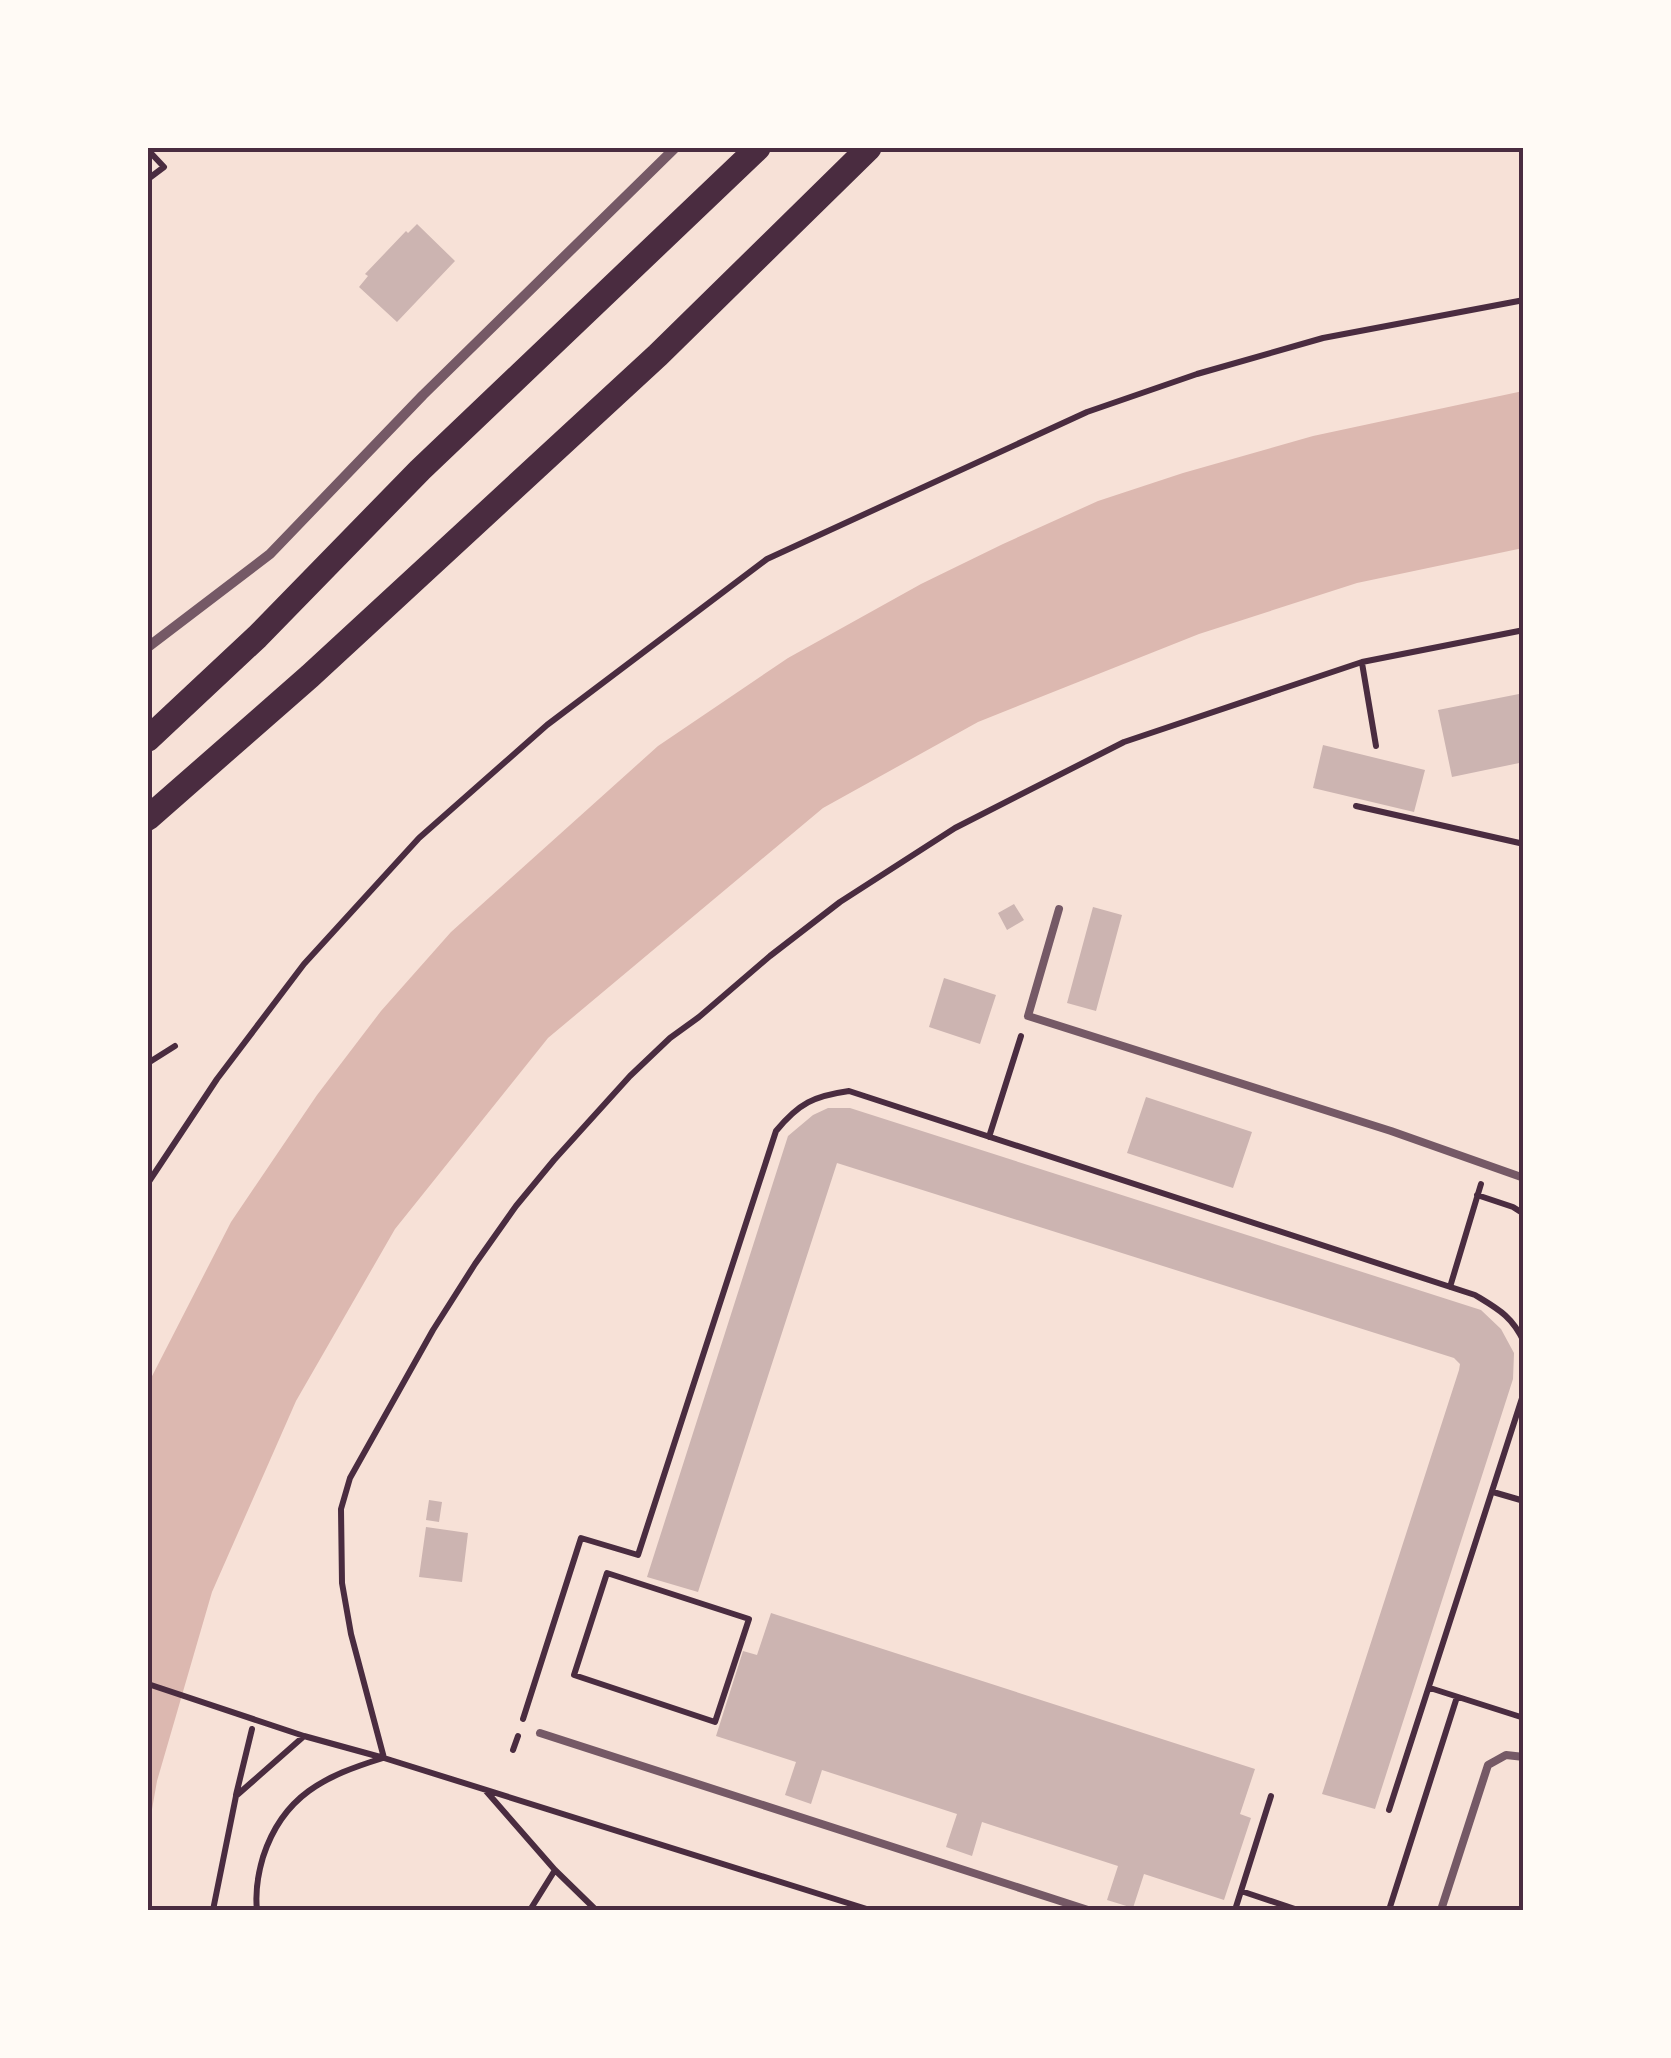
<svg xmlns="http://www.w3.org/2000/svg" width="1671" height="2058" viewBox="0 0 1671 2058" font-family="'Titillium Web',sans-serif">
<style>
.water{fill:#dcb8b0}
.building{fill:#ccb4b1}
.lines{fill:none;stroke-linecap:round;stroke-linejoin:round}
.path{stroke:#4a2c40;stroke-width:6}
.service{stroke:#755966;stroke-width:8}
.minor{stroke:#755966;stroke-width:10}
.primary{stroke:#4a2c40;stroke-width:25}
.neatline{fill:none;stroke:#4a2c40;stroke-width:4}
</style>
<rect width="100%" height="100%" fill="#f7e1d7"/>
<path class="water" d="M1523,391V548L1357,583L1199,634L978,722L823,808L548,1038L395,1229L296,1401L212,1592L157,1781L148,1832V1384L231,1222L317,1095L381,1011L451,932L658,746L788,658L921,584L1003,544L1098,501L1183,473L1313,436Z"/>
<path class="building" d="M417,224L455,261L397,322L359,287L368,276L365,274L406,231L408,233Z
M1524,693V762L1452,777L1438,710Z
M1323,745L1425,770L1414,812L1313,788Z
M1014,904L1024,920L1007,930L998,913Z
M1093,907L1122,915L1096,1011L1067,1003Z
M944,978L996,995L980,1044L929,1027Z
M1146,1097L1252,1132L1233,1188L1127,1153Z
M828,1108H850L1481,1310L1501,1329L1514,1353L1513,1379L1375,1809L1322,1794L1459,1370L1460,1364L1454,1358L837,1163L698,1592L647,1577L788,1136L813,1115Z
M429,1500L442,1502L439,1522L426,1520Z
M426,1527L468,1533L462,1582L419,1577Z
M771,1613L1255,1769L1240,1814L1251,1818L1224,1900L1144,1874L1133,1908L1107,1900L1118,1866L982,1822L972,1856L946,1847L957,1814L822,1770L811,1804L785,1795L796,1762L716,1736L743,1651L757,1655Z"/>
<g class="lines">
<path class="path" d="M148,150L164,167L148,179
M1362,663L1376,746
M1356,806L1524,844
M148,1063L175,1046
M989,1137L1021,1036
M148,1183L217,1079L304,964L419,838L547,725L767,559L1087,412L1197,374L1323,338L1524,300
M1477,1195L1513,1207L1524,1214
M1450,1287L1481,1184
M1493,1492L1524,1501
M607,1573L749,1619L715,1722L574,1675Z
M148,1684L304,1736L384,1758L870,1910
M1430,1688L1524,1718
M523,1719L581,1538L638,1555L776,1131C799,1103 814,1096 849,1091L1475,1295C1498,1309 1512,1316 1524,1342
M513,1750L518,1736
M384,1758L351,1634L342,1583L341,1509L350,1478L433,1330L475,1264L516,1206L554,1160L630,1076L670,1038L699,1017L770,956L840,902L955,828L1124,742L1362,662L1524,630
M486,1791L555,1870L596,1910
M236,1795L252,1729
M1389,1810L1524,1392
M1241,1891L1298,1910
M213,1910L236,1796L303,1737
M257,1910C255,1892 258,1874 263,1857C283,1795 325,1776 383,1758
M530,1910L555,1870
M1235,1910L1271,1796
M1389,1910L1457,1697"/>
<path class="service" d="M1059,909L1028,1016L1391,1131L1524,1178
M540,1733L1088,1910
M1441,1910L1488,1765L1506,1755L1524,1757"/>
<path class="minor" d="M148,647L270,554L423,395L675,148"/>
<path class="primary" d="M148,739L257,637L420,470L758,148
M148,818L310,676L658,355L869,148"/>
</g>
<rect width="1671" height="2058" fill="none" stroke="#fffaf5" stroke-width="300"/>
<rect x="150" y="150" width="1371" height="1758" class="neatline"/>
</svg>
